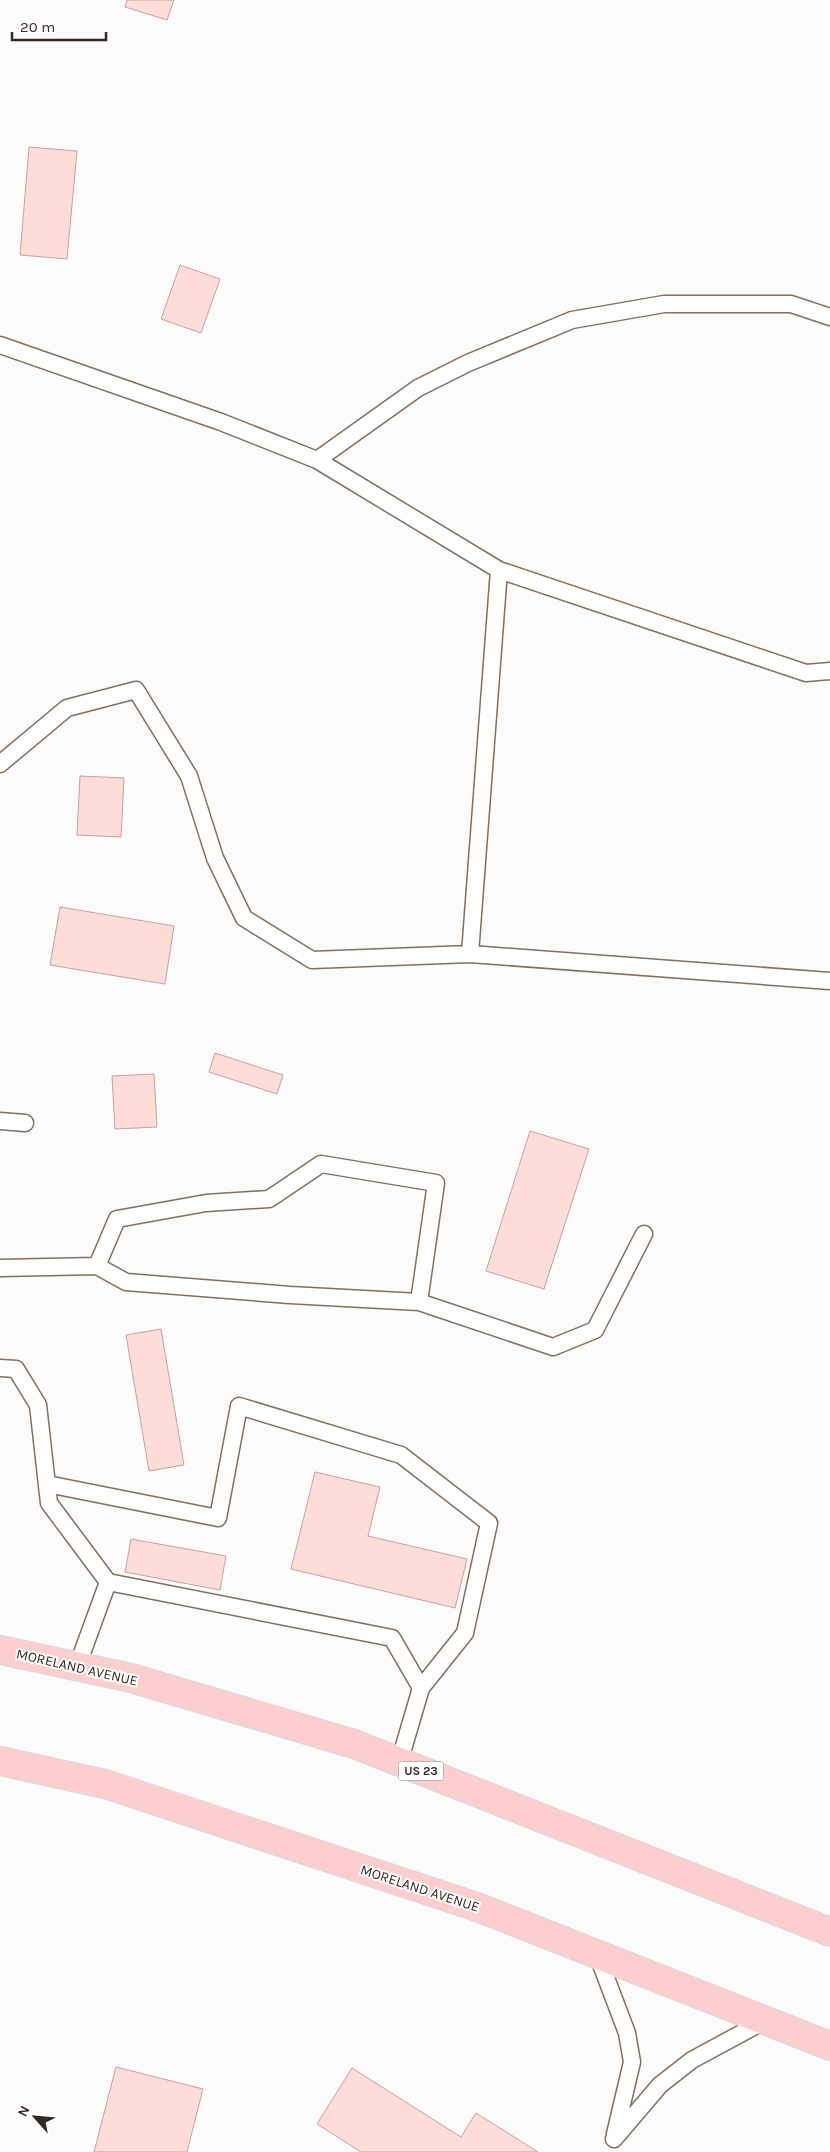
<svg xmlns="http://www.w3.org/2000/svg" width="830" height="2152" viewBox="0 0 830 2152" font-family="Karla,sans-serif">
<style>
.building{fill:#fedcd7;stroke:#c8a19b}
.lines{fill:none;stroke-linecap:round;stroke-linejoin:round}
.service-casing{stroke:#886d57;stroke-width:19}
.trunk-casing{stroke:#dad8d7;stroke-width:30}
.service{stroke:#fff;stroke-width:16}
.trunk{stroke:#fccece;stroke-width:28}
.labels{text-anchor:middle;stroke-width:4;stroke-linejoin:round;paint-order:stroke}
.shield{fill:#fff;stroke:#716963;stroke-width:1}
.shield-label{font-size:12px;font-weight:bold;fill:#342920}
.street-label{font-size:14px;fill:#342920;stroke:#fff}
</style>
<rect width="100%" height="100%" fill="#fbfbfb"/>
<path class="building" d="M127,0H174L167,20L125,7Z
M29,147L77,151L67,259L20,255Z
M180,265L220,279L201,333L161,319Z
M80,776L124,778L121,837L77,835Z
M60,907L174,926L165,984L50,965Z
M215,1053L283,1075L277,1094L209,1072Z
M154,1074L157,1127L115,1129L112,1076Z
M530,1131L589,1149L544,1289L486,1271Z
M161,1329L184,1465L149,1471L126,1335Z
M315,1472L380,1487L368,1536L467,1559L455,1608L291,1569Z
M131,1539L226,1556L220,1590L125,1572Z
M116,2067L203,2089L187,2152H94Z
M352,2068L461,2137L476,2113L538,2152H361L317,2124Z"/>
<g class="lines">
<g class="service-casing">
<path id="service" d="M0,345L221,422L317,460L418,388L468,363L572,320L664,304H791L830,317
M317,460L499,570
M0,764L67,708L136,690L189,776L215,858L244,918L312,960L470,954L499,570L806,673L830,671
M470,954L830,981
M0,1121L25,1123
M97,1266L117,1219L206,1203L269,1199L321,1164L436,1183L419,1302
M0,1268L97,1266L126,1282L290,1295L419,1302L553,1347L595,1330L644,1234
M0,1368L16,1369L38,1405L49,1503L108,1582L392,1638L421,1688L399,1763
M47,1484L218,1518L239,1406L401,1455L489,1523L465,1633L421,1688
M77,1667L108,1582
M597,1954L627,2033L632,2062L615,2134
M614,2139L660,2085L692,2060L766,2020"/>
</g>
<g class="trunk-casing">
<path id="trunk" d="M0,1650L131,1678L354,1744L830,1932
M0,1761L105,1784L477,1907L830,2046"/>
</g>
<use href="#service" class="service"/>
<use href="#trunk" class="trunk"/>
</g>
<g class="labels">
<rect class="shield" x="398.5" y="1761.5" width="45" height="19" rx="4"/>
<g class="shield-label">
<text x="421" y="1775">US 23</text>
</g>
<g class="street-label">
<text transform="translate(77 1667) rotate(13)" y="5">MORELAND AVENUE</text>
<text transform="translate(420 1888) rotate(18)" y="5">MORELAND AVENUE</text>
</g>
</g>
<g transform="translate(35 2117) rotate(297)" stroke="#ffffff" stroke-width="4" paint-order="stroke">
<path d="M0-4L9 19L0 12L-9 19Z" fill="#342920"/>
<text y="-8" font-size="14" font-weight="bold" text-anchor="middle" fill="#342920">N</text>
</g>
<path d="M12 32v8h94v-8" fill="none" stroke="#342920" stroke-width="2.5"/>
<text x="20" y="32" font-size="15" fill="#342920" stroke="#ffffff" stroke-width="4" paint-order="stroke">20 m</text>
</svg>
